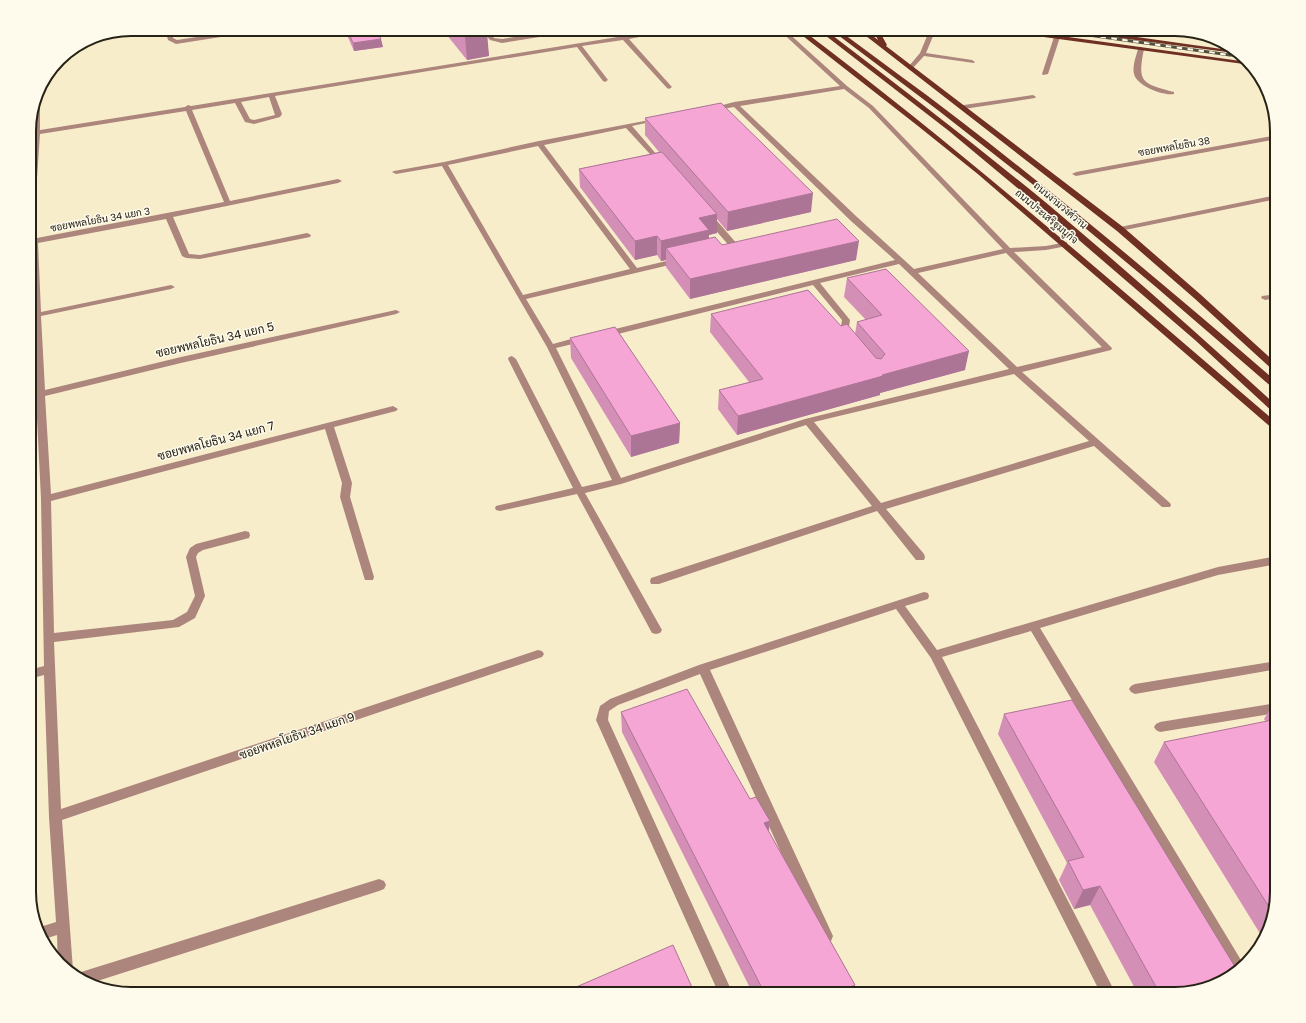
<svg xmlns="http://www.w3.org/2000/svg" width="1306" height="1023" viewBox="0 0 1306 1023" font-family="'Golos Text',Sarabun,sans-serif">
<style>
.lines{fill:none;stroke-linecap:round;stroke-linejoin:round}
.path{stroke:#9a937a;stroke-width:1.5;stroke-dasharray:2 2;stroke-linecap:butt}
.minor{fill:#ac857c;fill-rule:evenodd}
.major{fill:#6f2f22;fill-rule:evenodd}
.rail-casing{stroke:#544f3d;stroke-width:3}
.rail{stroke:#fefaec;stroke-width:2;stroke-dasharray:5.5;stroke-linecap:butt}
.wall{fill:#d48fb7}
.shaded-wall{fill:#ac7495}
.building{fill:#f6a6d5;stroke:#ac7495}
.labels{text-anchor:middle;stroke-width:3;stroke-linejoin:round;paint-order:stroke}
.far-street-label{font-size:10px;fill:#262215;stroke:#fefaec}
.street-label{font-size:12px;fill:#262215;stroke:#fefaec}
.rim{fill:none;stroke:#262215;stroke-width:2}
</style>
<rect width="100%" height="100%" fill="#f7edca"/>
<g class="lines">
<path class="path" d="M974,29L986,31"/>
<path class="minor" d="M165,29H171L173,38L177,40L249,29H263L260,31L176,44L168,40Z
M487,29H498L492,31L491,34L494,38L502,39L566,29H580L577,31L502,43L490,40L485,34Z
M667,29H681L629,39L671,86L672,87L669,89L667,88L623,40L582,46L608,80L605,82L603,81L577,47L275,96L282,114L280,117L254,124L245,122L235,103L192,110L230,201L338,179L342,181L338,183L173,217L189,254L200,255L307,233L311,235L310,237L200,259L186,258L182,256L166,219L38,243L41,312L171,285L175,287L171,289L41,316L45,390L181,357L396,310L400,312L396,314L181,363L45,396L51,494L393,406L398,409L396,411L334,427L352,483L350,497L374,577L373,580H365L364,577L340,497L342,483L325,429L51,501L54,633L173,620L187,612L195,596L186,557L190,548L196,544L245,531L249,532L250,535L249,538L203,550L198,553L196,557L205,596L195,618L179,627L54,642L61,809L538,650L542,651L544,654L542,657L62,820L73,970L72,973C55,963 58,952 57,935L41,940L37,928L56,922L49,817L44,675L29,679V670L44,666L41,499L36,398L29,400V394L36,392C32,310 25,228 33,146C34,128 33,111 37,94L40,96V130L185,107L188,105L191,106ZM269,97L275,115L254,120L250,119L241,102ZM186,111L224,202L37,238L36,193L40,134Z
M778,29H784L847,86L873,106L1010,248L1046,246L1067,242V246L1046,250L1014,252L1112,348L1111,350L1022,372L1170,503L1171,505L1170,507H1162L1094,446L886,509L924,554L925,557L924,560H916L877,511L659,584H651L650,581L651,578L872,506L806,425L621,484L585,493L662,630L660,633L656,634L652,633L577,494L500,511L496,510L495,508L496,506L500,505L573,488L508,359L509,357L512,356L516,359L582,487L612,480L547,347L442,166L396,174L392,172L394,171L444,162L539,141L660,118V120L632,126L664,163V165H660L626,128L544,145L637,268L679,258H682V262L526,299L553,344L582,336L586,339L585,341L556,348L621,478L805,419L1009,369L899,264L820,283L850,320L848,333L850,338L846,341L843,340L840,333L842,320L813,285L606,337L602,334L603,332L895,260L851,221L734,107L711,111L708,109L734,102L840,86ZM844,89L869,108L1003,249L914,269L857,217L740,106ZM538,146L630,269L523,295L448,165ZM1006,253L1102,347L1017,367L918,273ZM1014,374L1089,441L881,503L814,422Z
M930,29H936L926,53L972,60L975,62L974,63L924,56L913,68H909V66L920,53Z
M1057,35L1060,37L1048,74L1043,75L1042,74L1054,37Z
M1141,47L1144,49C1137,83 1142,83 1174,92V94C1163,96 1137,86 1134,74C1132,66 1136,57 1138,49Z
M1033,95L1036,97L1035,98L964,109L961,107L964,105Z
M1277,135V139L1076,176L1072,174L1076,172Z
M1277,195V199L1120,231L1116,229L1120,227Z
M705,214H711L738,245V249H732L705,218Z
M1277,294V298L1265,300L1261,298L1262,296Z
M1277,556V564L1218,575L1040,628L1244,965L1234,973L1031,631L942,657L1116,994H1101L931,658L896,609L710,670L833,936L831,941L826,943L821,941L700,674L618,705L609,711L608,720L733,994H719L596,720L600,706L610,699L699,665L924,592L928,593L929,596L928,599L905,606L937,650L1218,567Z
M1277,661V669L1135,694L1131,692L1129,689L1131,686L1135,684Z
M1277,703V713L1160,732L1156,730L1154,727L1156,724L1160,722Z
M379,879L384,881L386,885L384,889L379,891L88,984L75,976L81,972Z"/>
<path class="major" d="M794,29H801C966,153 1120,289 1277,423V431L1274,430L979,175L918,126Z
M817,29H824C900,87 976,145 1050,206C1127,271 1203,338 1277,406V414L1274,413L1195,340L1044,210L949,131Z
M830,29H837C877,59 918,88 958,119C1067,203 1173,292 1277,382V390L1274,389L1156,287L1036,187L939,111Z
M857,29H864L878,40L876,36L877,29H883L882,36L887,45L886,46L1123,227L1200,294L1277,364V372L1274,371L1194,298L1117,231Z
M996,29H1011L1248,62L1251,65L999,31Z
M1064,29H1080L1236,51L1242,54L1067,31Z"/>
<g class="rail-casing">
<path id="rail" d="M1046,29L1244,57"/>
</g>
<use href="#rail" class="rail"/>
</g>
<path class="wall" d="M346,29H376L383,47L354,51L347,35Z
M442,29H485L489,56L467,60Z
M645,118L811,212L727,231L717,219V233L709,235V238L722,245L856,260L690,299L666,267V260L661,261L657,255L635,260L580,187L579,169L659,152L645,135Z
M847,278L965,370L880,393V395L737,435L718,409L719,390L749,382L710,332L711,314L841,326L855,334L857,322L866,320L844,297Z
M570,338L680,423L679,443L631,457L571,358Z
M1276,699H1277V892L1269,931L1264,940L1154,762L1164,742L1266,722L1264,719Z
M621,712L750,799L770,821L769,832L855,985L853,994H753L622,732Z
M1004,714L1175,994H1138L1090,905L1074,909L1059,880L1067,863L998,734Z"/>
<path class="shaded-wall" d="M487,32L489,56L467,60L465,36Z
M381,39L383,47L354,51L353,43Z
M813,193L811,212L727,231L728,212Z
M717,214V233L709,235V250L666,248V260L661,261V241L699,218Z
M657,236V255L635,260V241Z
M859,241L856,260L690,299V279Z
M969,351L965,370L880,393V395L737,435L738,416L882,375Z
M680,423L679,443L631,457V436Z
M770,821L767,840L764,823Z
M1100,886L1090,905L1074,909L1083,890Z
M855,985L853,994H835Z"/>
<path class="building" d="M347,29H376L381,39L353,43Z
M459,29H485L487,32L465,36Z
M721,103L813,193L728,212L645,118Z
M662,152L717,214L699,218L709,230L661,241L657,236L635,241L579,169Z
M837,219L859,241L690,279L666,248L715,237L722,245Z
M886,269L969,351L882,375L883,376L738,416L719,390L763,379L711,314L808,290L841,326L847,324L876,358L881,359L885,354L857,322L882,315L847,278Z
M615,327L680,423L631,436L570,338Z
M687,689L750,799L756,797L770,821L764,823L855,985L835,994H765L621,712Z
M1072,700L1237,970L1220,984L1175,994H1160L1100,886L1083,890L1068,861L1084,857L1004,714Z
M1277,719V892L1273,913L1164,742Z
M673,945L695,994H560Z"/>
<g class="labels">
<g class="far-street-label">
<text transform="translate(1174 146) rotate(-10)" y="4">ซอยพหลโยธิน 38</text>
<text transform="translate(1061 205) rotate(40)" y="4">ถนนงามวงศ์วาน</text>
<text transform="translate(1047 216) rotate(40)" y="4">ถนนประเสริฐมนูกิจ</text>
<text transform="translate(100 219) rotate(-10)" y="4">ซอยพหลโยธิน 34 แยก 3</text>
</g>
<g class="street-label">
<text transform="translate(215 340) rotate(-13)" y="4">ซอยพหลโยธิน 34 แยก 5</text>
<text transform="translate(216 441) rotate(-15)" y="4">ซอยพหลโยธิน 34 แยก 7</text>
<text transform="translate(297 736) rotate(-19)" y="4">ซอยพหลโยธิน 34 แยก 9</text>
</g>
</g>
<path d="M0 0H1306V1023H0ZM131 36H1175A95 95 0 0 1 1270 131V892A95 95 0 0 1 1175 987H131A95 95 0 0 1 36 892V131A95 95 0 0 1 131 36Z" fill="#fefaec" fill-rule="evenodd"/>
<path class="rim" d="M131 36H1175A95 95 0 0 1 1270 131V892A95 95 0 0 1 1175 987H131A95 95 0 0 1 36 892V131A95 95 0 0 1 131 36Z"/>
</svg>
